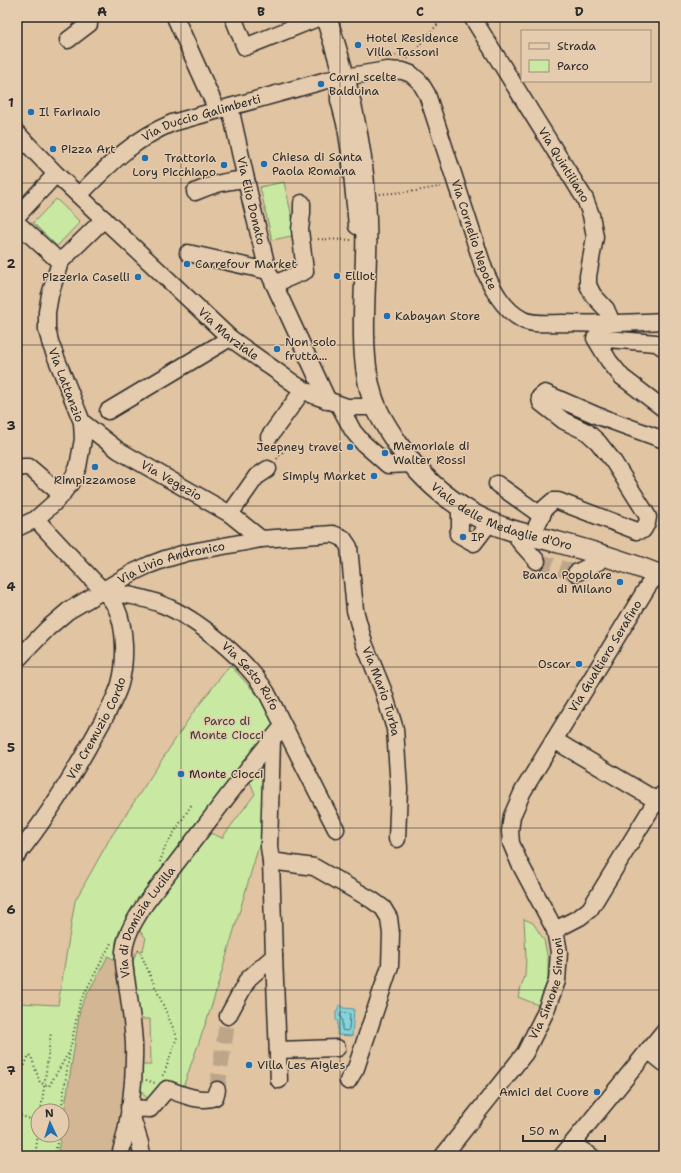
<svg xmlns="http://www.w3.org/2000/svg" width="681" height="1173" viewBox="0 0 681 1173" font-family="'Shantell Sans',sans-serif">
<style>
.built{fill:#d3b694}
.green{fill:#c9e9a2;stroke:#7a8a66}
.water{fill:#83d4dc;stroke:#609095}
.lines{fill:none;stroke-linecap:round;stroke-linejoin:round}
.shore{stroke:#4e6f72;stroke-width:1}
.minor-tunnel{stroke:#bda58a;stroke-width:16;stroke-dasharray:16 8;stroke-linecap:butt}
.minor-casing{stroke:#2b2b2b;stroke-width:19}
.major-casing{stroke:#2b2b2b;stroke-width:23}
.path{stroke:#2b2b2b;stroke-width:2;stroke-dasharray:1 3;stroke-linecap:butt}
.minor{stroke:#e6ccae;stroke-width:16}
.major{stroke:#e6ccae;stroke-width:20}
.grid{fill:none;stroke:#2b2b2b;stroke-width:1;stroke-opacity:0.55}
.poi-dot{fill:#1f6fb2;stroke:#e6ccae;stroke-width:1.5}
.labels{text-anchor:middle;stroke-width:3;stroke-linejoin:round;paint-order:stroke}
.poi-label{font-size:12px;fill:#2b2b2b;stroke:#e6ccae;text-anchor:start}
.street-label{font-size:12px;fill:#2b2b2b;stroke:#e6ccae}
.park-label{font-size:12px;fill:#3b3e37;stroke:#e6ccae}
.neatline{fill:none;stroke:#2b2b2b;stroke-width:1.5}
.grid-label{font-size:13px;text-anchor:middle;font-weight:bold;fill:#2b2b2b}
</style>
<rect width="100%" height="100%" fill="#e1c4a2"/>
<filter id="ink" filterUnits="userSpaceOnUse"><feTurbulence type="fractalNoise" baseFrequency=".025" numOctaves="2"/><feDisplacementMap in="SourceGraphic" scale="8" xChannelSelector="R" yChannelSelector="G"/><feConvolveMatrix kernelMatrix="1 2 1 2 8 2 1 2 1" color-interpolation-filters="sRGB"/></filter>
<g filter="url(#ink)">
<path class="built" d="M108,955L115,960L121,1002L125,1051L124,1082L120,1113L112,1156H57L61,1135H62V1126L80,1010L83,1002Z"/>
<path class="green" d="M284,182L296,235L272,240L260,187Z
M56,199L80,222L57,246L33,223Z
M230,665L260,698L275,724L160,876L152,879L119,933L116,941L115,960L108,956L83,1002L80,1010L62,1126V1111H38V1135H61L57,1156H17V1003L58,1005L75,901L109,840L192,714Z
M264,757L262,835L211,1008L182,1090L150,1103L140,1088L141,1065H151L150,1019H139L133,961L136,953L143,950L146,938L139,930L153,908L208,832L222,838L255,794L249,779Z
M524,919L533,923L544,940L548,960V983L541,1006L518,997L525,976L526,957Z"/>
<path class="water" d="M339,1005H341L343,1008L354,1009L352,1036L337,1035L338,1021L336,1020V1011L338,1010V1007Z"/>
<g class="lines">
<path class="shore" d="M342,1012L350,1014L349,1029L347,1031L342,1030V1020L340,1016Z"/>
<path class="minor-tunnel" d="M537,561L576,573
M217,1090L228,1016"/>
<g class="minor-casing">
<g id="minor">
<path d="M175,17L217,110"/>
<path d="M233,17L245,47L320,17"/>
<path id="s1" d="M472,17L585,199L591,215L595,237L588,276V285L593,295L606,309L612,323"/>
<path d="M68,40L89,24L88,17"/>
<path d="M343,78L339,91V100L346,127L350,153L357,226"/>
<path id="s2" d="M230,107L251,202L268,271L328,401"/>
<path id="s3" d="M17,133L56,174L230,338L296,385L313,395L347,407H376"/>
<path d="M195,192C213,184 226,181 246,179"/>
<path id="s4" d="M79,195C109,165 132,140 172,123L327,80L387,70L403,71L411,74L420,82L427,94L484,269C492,288 503,310 523,320C534,325 550,323 562,323C596,324 630,323 664,321"/>
<path d="M17,216L56,174"/>
<path d="M17,223L60,262"/>
<path d="M188,253L268,271"/>
<path d="M274,284L305,271L300,230L302,213V203"/>
<path d="M664,348L656,343L595,338L609,361L622,377L664,409"/>
<path d="M339,405L353,431L363,443L388,465L412,464"/>
<path d="M108,411L230,338"/>
<path id="s5" d="M82,422L118,450L230,514L261,539"/>
<path d="M269,437L303,390"/>
<path d="M17,469L23,467H29L62,495"/>
<path d="M497,484L542,516"/>
<path d="M460,507V528L458,534L474,543L490,522"/>
<path d="M230,514L256,477L268,469"/>
<path d="M17,528L36,519L54,503L70,484L78,467L83,439L82,422L51,345L47,330V312L50,295L60,262L104,219"/>
<path d="M514,531L520,542L537,561"/>
<path d="M532,536L545,508L553,501H558L637,531L643,530L647,523L648,517L644,510L613,461L598,442L587,432L564,421L541,403L540,397L545,393L598,416L664,440"/>
<path d="M576,573L598,562L603,555"/>
<path id="s6" d="M103,591C123,594 144,597 163,605C198,619 247,660 267,693L336,829"/>
<path id="s7" d="M17,660L48,628L68,611L134,572L149,565L165,559L186,553L261,539L333,534L343,538L349,547L355,610L364,643L383,690L395,729L399,789L397,839"/>
<path d="M554,740L664,805"/>
<path id="s8" d="M17,855C47,818 73,775 96,733C104,718 115,701 120,684C126,662 126,628 116,607C110,596 98,586 90,577C72,558 54,539 36,519"/>
<path d="M271,861L314,867L372,900L383,908L389,918L391,934L390,966L356,1068L348,1081"/>
<path d="M555,930L580,917L590,909L656,801L664,793"/>
<path d="M274,956L279,1080"/>
<path d="M228,1016L248,979L274,956L271,861L269,847L272,739"/>
<path d="M278,1050L337,1048"/>
<path d="M648,1050L664,1063"/>
<path d="M572,1144L591,1156"/>
<path id="s9" d="M120,1156C130,1120 135,1081 134,1044C133,1024 130,1004 127,984C125,971 122,958 125,945C128,930 137,917 145,904L260,754L283,726"/>
<path d="M142,1156L140,1143L129,1108L150,1109L167,1089C181,1094 201,1103 215,1097L217,1090"/>
<path id="s10" d="M443,1156L525,1053L544,1015L557,981L559,952L555,930L519,862L511,843L510,831L512,816L523,791L648,586L652,581L664,571"/>
<path d="M562,1156L664,1031"/>
</g>
</g>
<g class="major-casing">
<g id="major">
<path id="s11" d="M326,17C345,74 361,135 365,196C366,215 367,235 366,255C365,301 358,365 376,407C382,421 391,434 399,446C418,474 443,497 473,514C499,529 528,535 557,542C594,552 629,562 664,577"/>
</g>
</g>
<path class="path" d="M376,57L389,54L408,58L444,17
M380,194L416,191L443,186
M314,239L352,240
M277,459L285,449L279,445
M160,862L165,847L192,804
M138,950L140,952L177,1037L164,1074L161,1077
M146,1080L155,1083
M17,1084L29,1055L31,1056L40,1083L49,1086L69,1052
M41,1111L51,1032
M61,1111L70,1050L80,1002L111,943
M17,1114L38,1122
M35,1156L38,1135
M55,1156L58,1135"/>
<use href="#minor" class="minor"/>
<use href="#major" class="major"/>
</g>
</g>
<path class="grid" d="M181,17V1156M340,17V1156M500,17V1156M17,183H664M17,345H664M17,506H664M17,667H664M17,828H664M17,990H664"/>
<g class="poi-dot">
<circle cx="358" cy="45" r="4"/>
<circle cx="321" cy="84" r="4"/>
<circle cx="31" cy="112" r="4"/>
<circle cx="53" cy="149" r="4"/>
<circle cx="145" cy="158" r="4"/>
<circle cx="264" cy="164" r="4"/>
<circle cx="224" cy="165" r="4"/>
<circle cx="187" cy="264" r="4"/>
<circle cx="337" cy="276" r="4"/>
<circle cx="138" cy="277" r="4"/>
<circle cx="387" cy="316" r="4"/>
<circle cx="277" cy="349" r="4"/>
<circle cx="350" cy="447" r="4"/>
<circle cx="385" cy="453" r="4"/>
<circle cx="95" cy="467" r="4"/>
<circle cx="374" cy="476" r="4"/>
<circle cx="463" cy="537" r="4"/>
<circle cx="620" cy="582" r="4"/>
<circle cx="579" cy="664" r="4"/>
<circle cx="181" cy="774" r="4"/>
<circle cx="249" cy="1065" r="4"/>
<circle cx="597" cy="1092" r="4"/>
</g>
<g class="labels">
<g class="poi-label">
<text x="366" y="42">Hotel Residence<tspan x="366" dy="14">Villa Tassoni</tspan></text>
<text x="329" y="81">Carni scelte<tspan x="329" dy="14">Balduina</tspan></text>
<text x="39" y="116">Il Farinaio</text>
<text x="61" y="153">Pizza Art</text>
<text x="272" y="161">Chiesa di Santa<tspan x="272" dy="14">Paola Romana</tspan></text>
<text x="216" y="162" text-anchor="end">Trattoria<tspan x="216" dy="14">Picchiapo</tspan></text>
<text x="145" y="176" text-anchor="middle">Lory</text>
<text x="195" y="268">Carrefour Market</text>
<text x="345" y="280">Elliot</text>
<text x="130" y="281" text-anchor="end">Pizzeria Caselli</text>
<text x="395" y="320">Kabayan Store</text>
<text x="285" y="346">Non solo<tspan x="285" dy="14">frutta...</tspan></text>
<text x="393" y="450">Memoriale di<tspan x="393" dy="14">Walter Rossi</tspan></text>
<text x="342" y="451" text-anchor="end">Jeepney travel</text>
<text x="366" y="480" text-anchor="end">Simply Market</text>
<text x="95" y="484" text-anchor="middle">Rimpizzamose</text>
<text x="471" y="541">IP</text>
<text x="612" y="579" text-anchor="end">Banca Popolare<tspan x="612" dy="14">di Milano</tspan></text>
<text x="571" y="668" text-anchor="end">Oscar</text>
<text x="189" y="778">Monte Ciocci</text>
<text x="257" y="1069">Villa Les Aigles</text>
<text x="589" y="1096" text-anchor="end">Amici del Cuore</text>
</g>
<g class="street-label">
<text dy="4" stroke="none"><textPath href="#s4" startOffset="148">Via Duccio Galimberti</textPath></text>
<text dy="4" stroke="none"><textPath href="#s1" startOffset="174">Via Quintiliano</textPath></text>
<text dy="4" stroke="none"><textPath href="#s2" startOffset="96">Via Elio Donato</textPath></text>
<text dy="4" stroke="none"><textPath href="#s4" startOffset="539">Via Cornelio Nepote</textPath></text>
<text dy="4" stroke="none"><textPath href="#s3" startOffset="292">Via Marziale</textPath></text>
<text transform="translate(66 385) rotate(69)" y="4">Via Lattanzio</text>
<text dy="4" stroke="none"><textPath href="#s5" startOffset="107">Via Vegezio</textPath></text>
<text dy="4" stroke="none"><textPath href="#s11" startOffset="570">Viale delle Medaglie d'Oro</textPath></text>
<text dy="4" stroke="none"><textPath href="#s7" startOffset="186">Via Livio Andronico</textPath></text>
<text dy="4" stroke="none"><textPath href="#s10" startOffset="572">Via Gualtiero Serafino</textPath></text>
<text dy="4" stroke="none"><textPath href="#s6" startOffset="176">Via Sesto Rufo</textPath></text>
<text dy="4" stroke="none"><textPath href="#s7" startOffset="522">Via Mario Turba</textPath></text>
<text dy="4" stroke="none"><textPath href="#s8" startOffset="150">Via Cremuzio Cordo</textPath></text>
<text dy="4" stroke="none"><textPath href="#s9" startOffset="242">Via di Domizia Lucilla</textPath></text>
<text dy="4" stroke="none"><textPath href="#s10" startOffset="201">Via Simone Simoni</textPath></text>
</g>
<g class="park-label">
<text x="227" y="725">Parco di<tspan x="227" dy="14">Monte Ciocci</tspan></text>
</g>
</g>
<rect width="681" height="1173" fill="none" stroke="#e6ccae" stroke-width="44"/>
<rect x="521" y="30" width="130" height="52" fill="#e6ccae" stroke="#9b8c7a"/>
<rect x="529" y="43" width="20" height="6" fill="#e6ccae" stroke="#9b8c7a"/>
<text x="557" y="50" font-size="12" fill="#2b2b2b">Strada</text>
<rect x="529" y="60" width="20" height="12" fill="#c9e9a2" stroke="#9b8c7a"/>
<text x="557" y="70" font-size="12" fill="#2b2b2b">Parco</text>
<g transform="translate(50 1123) rotate(356)"><circle r="19" fill="#e6ccae" stroke="#9b8c7a"/>
<path d="M0-3L7 15L0 10L-7 15Z" fill="#1f6fb2"/>
<text y="-6" font-size="11" font-weight="bold" text-anchor="middle" fill="#2b2b2b">N</text>
</g>
<path d="M523 1135v6h82v-6" fill="none" stroke="#2b2b2b" stroke-width="2"/>
<text x="529" y="1135" font-size="12" fill="#2b2b2b" stroke="#e6ccae" stroke-width="3" paint-order="stroke">50 m</text>
<rect x="22" y="22" width="637" height="1129" class="neatline"/>
<g class="grid-label">
<text x="102" y="16">A</text>
<text x="261" y="16">B</text>
<text x="420" y="16">C</text>
<text x="579" y="16">D</text>
<text x="11" y="107">1</text>
<text x="11" y="268">2</text>
<text x="11" y="430">3</text>
<text x="11" y="591">4</text>
<text x="11" y="752">5</text>
<text x="11" y="914">6</text>
<text x="11" y="1075">7</text>
</g>
</svg>
